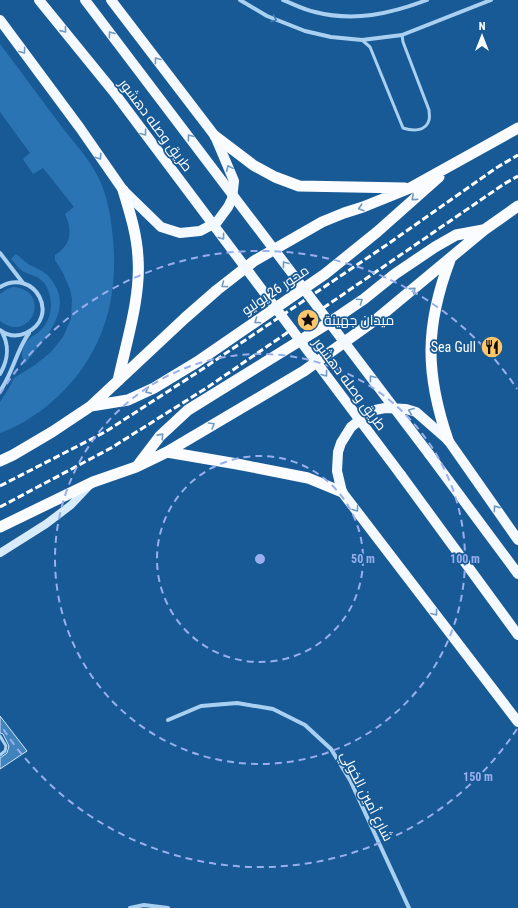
<svg xmlns="http://www.w3.org/2000/svg" width="518" height="908" viewBox="0 0 518 908" font-family="'Roboto Condensed',Cairo,sans-serif">
<style>
.green{fill:#2b74b4}
.building{fill:#4083bd;stroke:#d1e8fc}
.lines{fill:none;stroke-linecap:round;stroke-linejoin:round}
.service{stroke:#aad0f1;stroke-width:3}
.minor{stroke:#aad0f1;stroke-width:4}
.secondary{stroke:#d8ebfb;stroke-width:8}
.primary{stroke:#f4f9ff;stroke-width:10}
.trunk{stroke:#fafcff;stroke-width:11}
.rail{stroke:#fff;stroke-width:3;stroke-dasharray:7 3;stroke-linecap:butt}
.primary-bridge{stroke:#f4f9ff;stroke-width:10}
.oneway{stroke:#447db1}
.oneway2{stroke:#709ac0}
.oneway3{stroke:#729bc0}
.ring{fill:none;stroke:#99afed;stroke-width:2;stroke-dasharray:7 5}
.labels{text-anchor:middle;stroke-width:3.5;stroke-linejoin:round;paint-order:stroke}
.street-label{font-size:14px;fill:#fff;stroke:#185a96}
.poi-label{font-size:14px;fill:#fff;stroke:#185a96;text-anchor:start}
.centre{fill:#99afed;stroke:#185a96;stroke-width:2}
.ring-label{font-size:12px;text-anchor:middle;font-weight:bold;fill:#99afed;stroke:#185a96;stroke-width:3.5;stroke-linejoin:round;paint-order:stroke}
</style>
<rect width="100%" height="100%" fill="#185a96"/>
<path class="green" d="M0,44C22,73 43,102 65,131C76,145 89,159 97,175C106,191 110,212 112,230C121,300 102,361 47,406C33,417 17,427 0,433V402L9,388L14,378L35,365L51,352L63,337L71,319L72,299L70,289L63,273L55,260V255C71,245 73,231 65,214L74,207L43,168L33,174L23,159L30,153L0,112Z
M16,254C20,257 24,261 28,264C35,268 43,270 49,277C77,308 44,339 25,364C20,357 22,346 29,339C32,336 37,334 41,330C53,318 54,298 45,284C38,275 32,276 24,272C19,269 15,263 11,259Z
M13,287C53,290 31,345 0,321V294L7,289Z"/>
<path class="building" d="M0,716L27,751L0,769V758L7,753L9,746L3,734L0,733Z"/>
<g class="lines">
<path class="service" d="M362,40L370,47L403,128C412,131 426,132 429,120C430,117 429,113 429,110L403,42L402,35
M0,736L6,746L5,751L0,755"/>
<path class="minor" d="M240,0L267,16L305,31L331,37L362,40L402,35L491,0
M283,0C293,4 304,10 315,12C354,22 390,14 427,0
M0,253L23,283
M0,287C35,267 61,317 26,333C17,337 8,336 0,330
M0,374C8,360 10,347 2,332
M0,391C13,373 16,351 29,333
M168,720L201,706L237,703L273,709L305,725L331,749L350,780L409,908
M130,908L144,905L168,908"/>
<path class="secondary" d="M0,553L46,524L71,505L89,486"/>
<path class="primary" d="M0,20L80,128L123,190L161,227L180,233L200,231L217,222L228,207L232,199L234,181L215,136L111,0
M429,454L518,574
M401,475L518,635
M518,540L448,440L416,412L406,409L385,408L375,410L366,415L351,427L341,443L338,452L337,471L342,492L518,722"/>
<path class="trunk" d="M215,136L253,165L275,177L299,186L405,188
M118,381C126,343 141,297 138,258C137,235 130,213 123,190
M91,406L128,400L154,388L197,362L325,274L377,232L439,177
M448,440C425,373 425,326 450,260
M167,452L237,464L308,478L342,492
M0,461L13,455L52,432L91,406L185,318L217,290L254,261L322,222L344,213L363,207L410,188L518,128
M138,465L160,436L188,410L330,322L364,299L395,274L435,247L456,235L483,230
M0,527L93,482L136,467L167,452L304,371L378,318L484,230L518,206"/>
<path class="rail" d="M0,486L105,432L198,372L385,246L496,168L518,155
M0,507L111,448L208,387L504,184L518,176"/>
<path class="primary-bridge" d="M39,0L113,91L401,475
M85,0L429,454"/>
</g>
<defs><path id="oneway-chevron" d="M-2-3.5L2.5 0L-2 3.5" fill="none" stroke-width="1.6" stroke-linecap="round" stroke-linejoin="round"/></defs>
<use class="oneway" href="#oneway-chevron" transform="translate(274 19) rotate(21)"/>
<g class="oneway2">
<use href="#oneway-chevron" transform="translate(64 30) rotate(51)"/>
<use href="#oneway-chevron" transform="translate(111 34) rotate(-127)"/>
<use href="#oneway-chevron" transform="translate(23 51) rotate(54)"/>
<use href="#oneway-chevron" transform="translate(157 60) rotate(-127)"/>
<use href="#oneway-chevron" transform="translate(144 133) rotate(53)"/>
<use href="#oneway-chevron" transform="translate(190 137) rotate(-127)"/>
<use href="#oneway-chevron" transform="translate(99 157) rotate(56)"/>
<use href="#oneway-chevron" transform="translate(229 168) rotate(-114)"/>
<use href="#oneway-chevron" transform="translate(222 237) rotate(53)"/>
<use href="#oneway-chevron" transform="translate(285 264) rotate(-127)"/>
<use href="#oneway-chevron" transform="translate(325 374) rotate(53)"/>
<use href="#oneway-chevron" transform="translate(372 378) rotate(-127)"/>
<use href="#oneway-chevron" transform="translate(411 411) rotate(-159)"/>
<use href="#oneway-chevron" transform="translate(496 508) rotate(-125)"/>
<use href="#oneway-chevron" transform="translate(356 509) rotate(53)"/>
<use href="#oneway-chevron" transform="translate(435 613) rotate(53)"/>
</g>
<g class="oneway3">
<use href="#oneway-chevron" transform="translate(414 198) rotate(139)"/>
<use href="#oneway-chevron" transform="translate(361 208) rotate(162)"/>
<use href="#oneway-chevron" transform="translate(224 285) rotate(143)"/>
<use href="#oneway-chevron" transform="translate(413 290) rotate(-40)"/>
<use href="#oneway-chevron" transform="translate(360 301) rotate(-35)"/>
<use href="#oneway-chevron" transform="translate(257 321) rotate(146)"/>
<use href="#oneway-chevron" transform="translate(148 391) rotate(156)"/>
<use href="#oneway-chevron" transform="translate(212 425) rotate(-31)"/>
<use href="#oneway-chevron" transform="translate(161 436) rotate(-48)"/>
</g>
<g class="ring">
<circle cx="260" cy="559" r="103"/>
<circle cx="260" cy="559" r="205"/>
<path d="M517 729A308 308 0 0 1 0 724M0 394A308 308 0 0 1 517 389"/>
</g>
<defs>
<g id="sight-disc" transform="scale(1.15)"><circle r="9.5" fill="#ffc76a" stroke="#185a96"/><path d="M0-6L1.8-2.2L6-1.7L2.9 1.2L3.7 5.4L0 3.3L-3.7 5.4L-2.9 1.2L-6-1.7L-1.8-2.2Z" fill="#111"/></g>
<g id="restaurant-disc" transform="scale(1.15)"><circle r="9.5" fill="#ffc76a" stroke="#185a96"/><path d="M-5-6h1v4h1v-4h1v4h1v-4h1v5L-1.5 .5V6h-2V.5L-5-1ZM5-6V6H3V1.5H1.5Q1.5-4 5-6Z" fill="#111"/></g>
</defs>
<g fill-rule="evenodd">
<use href="#sight-disc" x="308" y="320"/>
<use href="#restaurant-disc" x="492" y="347"/>
</g>
<g class="labels">
<g class="street-label">
<text transform="translate(156 125) rotate(53)" y="5">طريق وصله دهشور</text>
<text transform="translate(275 290) rotate(-34)" y="5">محور 26 يوليو</text>
<text transform="translate(350 384) rotate(53)" y="5">طريق وصله دهشور</text>
<text transform="translate(367 796) rotate(63)" y="5">شارع أمين الخولي</text>
</g>
<g class="poi-label">
<text x="324" y="325">ميدان جهينة</text>
<text x="476" y="352" text-anchor="end">Sea Gull</text>
</g>
</g>
<circle cx="260" cy="559" r="6" class="centre"/>
<g class="ring-label">
<text x="363" y="563">50 m</text>
<text x="465" y="563">100 m</text>
<text x="478" y="781">150 m</text>
</g>
<g transform="translate(482 36)" stroke="#185a96" stroke-width="3" paint-order="stroke">
<path d="M0-3L7 15L0 10L-7 15Z" fill="#ffffff"/>
<text y="-6" font-size="11" font-weight="bold" text-anchor="middle" fill="#ffffff">N</text>
</g>
</svg>
